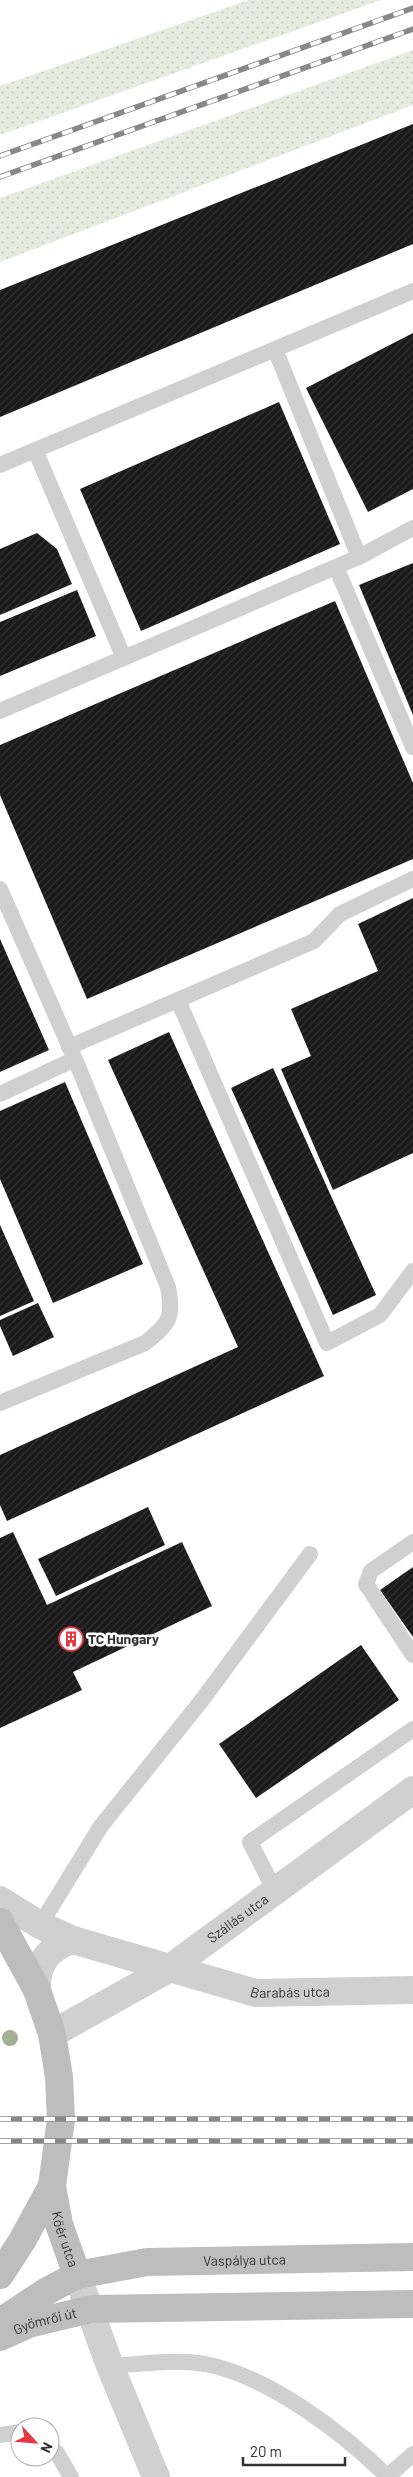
<svg xmlns="http://www.w3.org/2000/svg" width="413" height="2477" viewBox="0 0 413 2477" font-family="Barlow,sans-serif">
<style>
.grass{fill:url(#grass-dots)}
.building{fill:url(#building-hatch)}
.lines{fill:none;stroke-linecap:round;stroke-linejoin:round}
.lane{stroke:#d0d0d0;stroke-width:16}
.street{stroke:#d0d0d0;stroke-width:28}
.secondary{stroke:#bdbdbd;stroke-width:28}
.rail-casing{stroke:#888;stroke-width:5.5}
.rail{stroke:#fff;stroke-width:4;stroke-dasharray:11;stroke-linecap:butt}
.tree{fill:#a2b095}
.labels{text-anchor:middle;stroke-width:5;stroke-linejoin:round;paint-order:stroke}
.poi-label{font-size:14px;font-weight:bold;fill:#333;stroke:#fff;text-anchor:start}
.street-label{font-size:14px;fill:#333;stroke:#fff}
</style>
<defs>
<pattern id="grass-dots" width="8" height="8" patternUnits="userSpaceOnUse" patternTransform="scale(1.25)"><rect width="8" height="8" fill="#e6ecdf"/><path d="M2 2h.1M6 6h.1" fill="none" stroke="#c6cbc0" stroke-width="1.8" stroke-linecap="round"/></pattern>
<pattern id="building-hatch" width="6" height="6" patternUnits="userSpaceOnUse" patternTransform="scale(1.25)"><rect width="6" height="6" fill="#1a1a1a"/><path d="M-1 1l2-2M0 6l6-6M5 7l2-2" fill="none" stroke="#333"/></pattern>
</defs>
<rect width="100%" height="100%" fill="#fff"/>
<path class="grass" d="M249,0H381L0,135V86Z
M413,50V105L0,262V198Z"/>
<path class="building" d="M413,124V244L0,417V290Z
M413,333V489L368,512L306,388Z
M279,402L340,544L141,631L80,489Z
M37,533L57,549L72,584L0,615V549Z
M413,563V715L359,585Z
M77,590L96,636L0,676V622Z
M335,601L413,783V859L87,999L0,795V745Z
M413,898V1153L333,1190L281,1069L311,1056L291,1009L378,971L358,924Z
M0,939L49,1050L0,1072Z
M169,1032L324,1376L7,1521L0,1505V1455L238,1347L108,1060Z
M273,1068L376,1295L333,1315L231,1088Z
M65,1082L143,1264L53,1303L0,1179V1111Z
M0,1225L34,1301L0,1316Z
M38,1303L54,1337L13,1356L0,1326V1320Z
M148,1507L165,1545L56,1596L38,1559Z
M13,1532L47,1605L182,1542L212,1606L73,1672L82,1690L0,1728V1538Z
M413,1567V1637L380,1590Z
M361,1645L399,1700L256,1798L219,1744Z"/>
<g class="lines">
<path class="lane" d="M275,349L359,557
M35,450L124,658
M0,465L413,291
M336,567L413,747
M0,711L359,557L413,528
M0,889L75,1059L168,1287C174,1318 169,1324 145,1343L0,1403
M178,1000L327,1343L380,1315L413,1271
M69,1047L314,941L340,914L413,879
M0,1094L75,1059
M413,1542L371,1571L366,1584L413,1655
M275,1891L250,1842L413,1729
M40,1925L101,1826L202,1700L310,1554
M110,2366C141,2364 174,2359 205,2364C269,2376 343,2433 388,2477
M0,2435L20,2432
M50,2448L57,2453L71,2477
M388,2476L413,2454"/>
<g class="street">
<path id="s1" d="M0,1900L40,1925L73,1940L256,1993L413,1990"/>
<path d="M37,1990C36,1963 48,1948 73,1940"/>
<path id="s2" d="M52,2034L170,1968L413,1790"/>
<path d="M77,2275L110,2366L156,2477"/>
</g>
<g class="secondary">
<path id="s3" d="M0,1922L37,1990L52,2034L59,2077L61,2119L52,2186L59,2224L77,2275"/>
<path d="M0,2275L22,2241L52,2186"/>
<path id="s4" d="M0,2322L47,2291L77,2275L147,2262L413,2257"/>
<path id="s5" d="M0,2337L29,2324L91,2309L413,2304"/>
</g>
<g class="rail-casing">
<path id="rail" d="M0,156L413,8
M0,177L413,29
M0,2119H413
M0,2141H413"/>
</g>
<use href="#rail" class="rail"/>
</g>
<circle class="tree" cx="10" cy="2038" r="8"/>
<defs>
<g id="building-ring" transform="scale(1.25)"><circle r="9.5" fill="#fff" stroke="#e63946" stroke-width="1.5"/><path d="M-4-6H4V6H1V3H-1V6H-4ZM-2.5-4.3h1.7v1.8h-1.7ZM.8-4.3h1.7v1.8H.8ZM-2.5-1h1.7V.8h-1.7ZM.8-1h1.7V.8H.8Z" fill="#e63946"/></g>
</defs>
<g fill-rule="evenodd">
<use href="#building-ring" x="71" y="1639"/>
</g>
<g class="labels">
<g class="poi-label">
<text x="88" y="1644">TC Hungary</text>
</g>
<g class="street-label">
<text dy="5" stroke="none"><textPath href="#s2" startOffset="219">Szállás utca</textPath></text>
<text dy="5" stroke="none"><textPath href="#s1" startOffset="308">Barabás utca</textPath></text>
<text dy="5" stroke="none"><textPath href="#s3" startOffset="332">Kőér utca</textPath></text>
<text dy="5" stroke="none"><textPath href="#s4" startOffset="259">Vaspálya utca</textPath></text>
<text dy="5" stroke="none"><textPath href="#s5" startOffset="48">Gyömrői út</textPath></text>
</g>
</g>
<g transform="translate(35 2442) rotate(116)"><circle r="24" fill="#ffffff" stroke="#adadad"/>
<path d="M0-4L9 19L0 12L-9 19Z" fill="#e63946"/>
<text y="-8" font-size="14" font-weight="bold" text-anchor="middle" fill="#333333">N</text>
</g>
<path d="M243 2457v8h102v-8" fill="none" stroke="#333333" stroke-width="2.5"/>
<text x="250" y="2457" font-size="15" fill="#333333" stroke="#ffffff" stroke-width="4" paint-order="stroke">20 m</text>
</svg>
